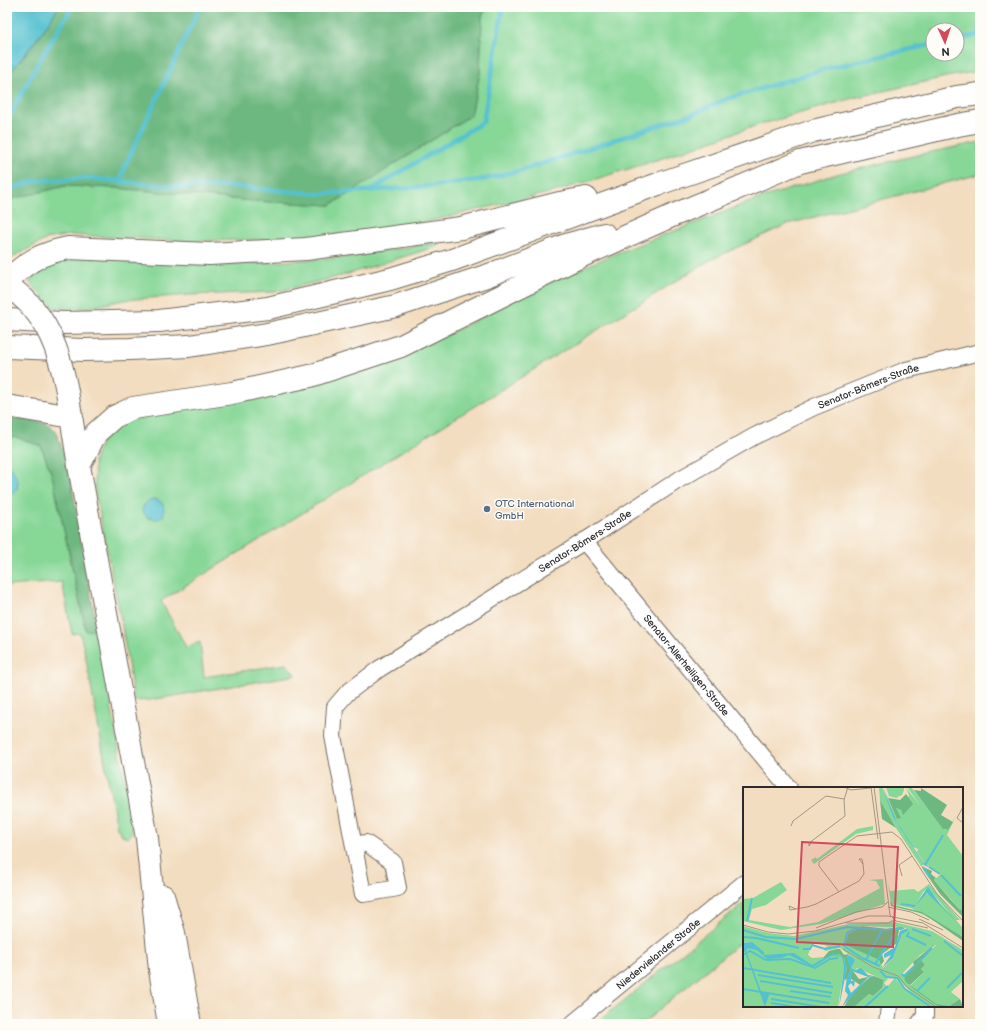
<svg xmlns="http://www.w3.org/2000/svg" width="987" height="1031" viewBox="0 0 987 1031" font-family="'Balsamiq Sans',sans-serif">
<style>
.green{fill:#87d797;stroke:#598161;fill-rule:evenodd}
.forest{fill:#6db880;stroke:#4c7256}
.water{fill:#55c1d0;stroke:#40767e}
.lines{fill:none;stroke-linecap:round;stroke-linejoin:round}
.stream{stroke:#55c1d0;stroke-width:4.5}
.minor-casing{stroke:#71695f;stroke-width:18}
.highway-casing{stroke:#71695f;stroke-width:24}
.minor{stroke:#fff;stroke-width:16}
.highway{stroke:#fff;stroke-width:22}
.highway-bridge-casing{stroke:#71695f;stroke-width:24;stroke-linecap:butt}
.highway-bridge{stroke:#fff;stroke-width:22}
.service-dot{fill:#5c6f8a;stroke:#fdfcf7;stroke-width:1.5}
.labels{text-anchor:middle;stroke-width:3;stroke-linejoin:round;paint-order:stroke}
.street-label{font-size:10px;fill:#2b2b2b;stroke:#fdfcf7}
.service-label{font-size:10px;fill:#4e5e75;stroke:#fdfcf7;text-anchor:start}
.inset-river{fill:none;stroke:#55c1d0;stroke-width:2}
.inset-road{fill:none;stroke:#a39684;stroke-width:1}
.view{fill:#d1495b;fill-opacity:0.15;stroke:#d1495b;stroke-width:2}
.inset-edge{fill:none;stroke:#2b2b2b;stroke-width:2}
</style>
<rect width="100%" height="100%" fill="#fdfcf7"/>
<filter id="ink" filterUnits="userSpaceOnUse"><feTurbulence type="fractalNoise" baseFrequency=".025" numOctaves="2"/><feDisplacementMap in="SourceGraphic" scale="8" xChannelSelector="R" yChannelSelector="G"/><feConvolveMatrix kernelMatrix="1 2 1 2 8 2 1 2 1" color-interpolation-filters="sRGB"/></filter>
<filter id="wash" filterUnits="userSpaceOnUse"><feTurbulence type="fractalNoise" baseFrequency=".012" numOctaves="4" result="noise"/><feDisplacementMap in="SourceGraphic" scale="16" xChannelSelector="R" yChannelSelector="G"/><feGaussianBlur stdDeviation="0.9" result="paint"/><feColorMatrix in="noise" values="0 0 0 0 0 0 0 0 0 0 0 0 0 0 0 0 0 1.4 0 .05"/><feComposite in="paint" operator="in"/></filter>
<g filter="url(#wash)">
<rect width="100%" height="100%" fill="#f3ddc0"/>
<path class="green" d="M487,7H980V71L946,77L853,98L752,127L651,162L557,191L426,222L356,233L294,239L189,241L70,235L47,239L7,260V200L65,186L117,188L253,201L331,205L471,115L480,73L482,16ZM933,30H957V54H933Z
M980,142V174L788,224L710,260L161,601L186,647L200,642L204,677L286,664L296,675L150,700L134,701L121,620L95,491L94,460L102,441L118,424L138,417L375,365L450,334L521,296L609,256L755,200L837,174L917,155Z
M438,242V246L345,275L275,292L190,295L123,300L87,308H54L30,283L32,270L53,260L84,257L197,263H262L342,257L410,247Z
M7,436L18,438L41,446L52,475L86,631L97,629L130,809L132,831L130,836L127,838L123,836L117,828L85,654L80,633L72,634L62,582L7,586V495L11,494L12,468L7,466Z
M744,903V939L642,1024H595Z"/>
<path class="forest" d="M58,7H487L482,16L480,73L471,115L331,205L253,201L117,188L65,186L7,200V76C26,53 44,32 58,7Z
M7,417L46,423L55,430L62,447L70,475L97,629L86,631L52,475L41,446L18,438L7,436Z"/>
<path class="water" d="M7,7H58C44,32 26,53 7,76Z
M7,466L12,468L18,481L17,489L11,494L7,495Z
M155,499C164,502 165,507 163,516L158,519L148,518L142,511C142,504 148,501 155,499Z"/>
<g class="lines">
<path class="stream" d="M957,39L980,35
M7,121L37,65L72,7
M120,182L124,168L200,7
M7,190L35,181L86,178L180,187L229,186L319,194L422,187L485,179L522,170L562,157L690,115L727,99L828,68L933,44
M371,190L483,122L503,7"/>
</g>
</g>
<g filter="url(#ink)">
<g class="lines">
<g class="minor-casing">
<g id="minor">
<path id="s1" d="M584,541L789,788"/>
<path id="s2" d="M354,845L366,843L393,862L398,888L363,894L333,736L335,707L347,693L379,669L591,537L680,479L753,437L814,407L906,370L980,352"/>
<path id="s3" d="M572,1024L744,883"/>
<path d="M887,1024L889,1006"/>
<path d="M919,1024L925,1016V1006"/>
</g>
</g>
<g class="highway-casing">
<path id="highway" d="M7,281C26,262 42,253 68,248L209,254L306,249L461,228L560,203L586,198
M7,320L63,323L159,321L268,308L390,279L452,260L658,184L813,131L957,97L980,94
M7,347L84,350L130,349L189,346L267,334L396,306L489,275L566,245L604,234
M67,391L79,466L147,838L160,970L169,1024
M7,406L72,417
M79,466L96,433L114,417L133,408L232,393L310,376L401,346L573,260L674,215L800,162L958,125L980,121
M163,896L174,933L190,1024"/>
</g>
<use href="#minor" class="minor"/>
<use href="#highway" class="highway"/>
<g class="highway-bridge-casing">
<path id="highway-bridge" d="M15,291C21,296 28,302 33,308C53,332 61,361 67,391"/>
</g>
<use href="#highway-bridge" class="highway-bridge"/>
</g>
</g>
<circle class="service-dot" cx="487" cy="509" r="4"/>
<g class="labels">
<g class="street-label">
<text dy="4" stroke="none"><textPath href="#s2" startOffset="922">Senator-Bömers-Straße</textPath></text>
<text dy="4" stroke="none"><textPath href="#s2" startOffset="598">Senator-Bömers-Straße</textPath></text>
<text dy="4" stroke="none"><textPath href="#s1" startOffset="161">Senator-Allerheiligen-Straße</textPath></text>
<text dy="4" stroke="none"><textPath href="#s3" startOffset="111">Niedervielander Straße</textPath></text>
</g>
<g class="service-label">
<text x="495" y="507">OTC International<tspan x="495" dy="12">GmbH</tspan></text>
</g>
</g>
<g transform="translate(743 787)">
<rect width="220" height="220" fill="#f3ddc0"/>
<path d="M136,0H139L150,30L181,78L178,79L153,41L137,13ZM140,0L154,32L153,21L158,23L160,27L166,8L163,1L178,19L164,0H168L202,43H205L213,29L204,48L220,69V122L218,124L191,93L198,87L182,77L174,65L175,62L170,60L160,46L146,20ZM143,0H161V3L159,8L153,11L146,9ZM130,39V43L113,47L71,77L68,73L73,70L74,72L114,42ZM140,92L142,117L78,137L38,143L0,134V112L10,111L38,95L44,103L23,118L9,122L6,133L47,140L75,135L137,101L133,94L125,93ZM145,97L147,104L171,102L175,105L186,97L217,133H212L185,101L180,105L172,119L181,106L189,108L220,141V150L168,121L148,117ZM151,135L189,144L220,163V194L208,205L217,212L206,219H198L207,220H111L126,207L130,209L139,201L141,193L114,181L112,183L101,182L95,220H0V158L9,155L0,156V139L25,146L51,149L106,137ZM119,139L165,141L159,147L150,171L140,181L136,173L102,158L105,147ZM71,156L85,159L81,161L82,164L97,161L109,170L95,165L81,170L69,171L65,168L68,159H66ZM194,157L178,173L182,178L178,182L181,185L167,199L159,187L177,168ZM136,185L144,190L154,191L168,205L162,203L152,191L144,200L141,196L145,192Z" fill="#87d797" fill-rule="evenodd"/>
<path d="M178,1L204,18L198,28L210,35L205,43L200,42L171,3L178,4ZM163,7L170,17L160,28L158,23L153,21L158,31L154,32L145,11L157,13ZM137,13L153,41L139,32ZM178,79L189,84L188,87L193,91L191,93L207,112L217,123L220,122V130L197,107ZM147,114L150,118L179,125L220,150V154L181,127L148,119ZM119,139L144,142L158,140L162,142L156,143L154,156L139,167L141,174L138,178L136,173L102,158L105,147ZM192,157L178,173L182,178L178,182L181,185L167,198L193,217L206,219L217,212L220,220L196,219L193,218L172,203L162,194L161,188L171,178L170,175ZM94,162H97L101,168L106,167L104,170L108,183L103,193L101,192L104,181L101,171L96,167L80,171L86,164ZM110,184L116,192L125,190L117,198L107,191V185ZM131,189L141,193L139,201L130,209L126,207L111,220H101L108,208L127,190Z" fill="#6db880"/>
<path d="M139,0L154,35L180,75L187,81L181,78L150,30ZM185,100L198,118L220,141L184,106L171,120ZM165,141L164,144L159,147L150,171L139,181L148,168L141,171V167L152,160L157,144ZM9,155L21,165V168L51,166L69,178L90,166L100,170L104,181L96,220L101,180L99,170L90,168L70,180L46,168L38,171L24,172L14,163L5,161L3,164L18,204L25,205L26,208L22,220L2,165H0V156ZM106,168L112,173L108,181L112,183L118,181L125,188L131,189L126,190L99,220L105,208L102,204L104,189L108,183L103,171ZM109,184L125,190L108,206L105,199L108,196L111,200L112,193L108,194Z" fill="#55c1d0" fill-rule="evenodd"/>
<path class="inset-river" d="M182,78L200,48M180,80L187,91M186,80L197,87M198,88L218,109M158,117L172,119M4,134L9,111M115,140L104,146L101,159L119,171L137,179M169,142L188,149M0,143L23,150L53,152L104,140L142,143L160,141M166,145L164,149L183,158M0,150L13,151L56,161M201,154L220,169M60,162H67L69,158L82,162L97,159M0,168L7,164L23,173L47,172L72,181L87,172L95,171M123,173L139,143M132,177L150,149M174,177L189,161M0,181L88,196M137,184L143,190L154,191L162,202L188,220M159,187L161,189L173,178M15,188L90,200M17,194L89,206M204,201L220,185M0,202L18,205M47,204L88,210M174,204L187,191M24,206L86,216M28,212L78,220M28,216L53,220M122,220L145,199"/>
<path class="inset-road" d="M101,0L108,3L128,1M128,0L135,52M131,0L138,56M220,20L214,31L220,36M48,39L50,34L83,9L101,12M69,54L66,59V56L102,29L101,13L105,0M138,56L147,128L153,134L185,141M159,89L156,78L169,69M96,105L76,79V75L114,49L149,45L158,52L194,107L220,134M145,120L168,125L186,133M53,122L46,119L47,123L64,120L73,117L116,94L121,87L120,77L119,72H116L120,77M176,132L200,143M103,136H145L151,133M0,138L25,145L45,147L72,144L125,129H145L180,136L220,161M73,141L113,125L139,120L145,115M100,162L130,180L155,189L164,200L193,220"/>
<path class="view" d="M59,55L155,60L150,160L54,155Z"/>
<rect width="220" height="220" class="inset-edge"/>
</g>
<rect width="987" height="1031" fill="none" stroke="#fdfcf7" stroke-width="24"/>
<g transform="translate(945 42) rotate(177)"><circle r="19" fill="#fdfcf7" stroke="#a9a8a5"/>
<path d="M0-3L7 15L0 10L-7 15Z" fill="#d1495b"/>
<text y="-6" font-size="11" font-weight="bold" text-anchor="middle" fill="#2b2b2b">N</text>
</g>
</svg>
